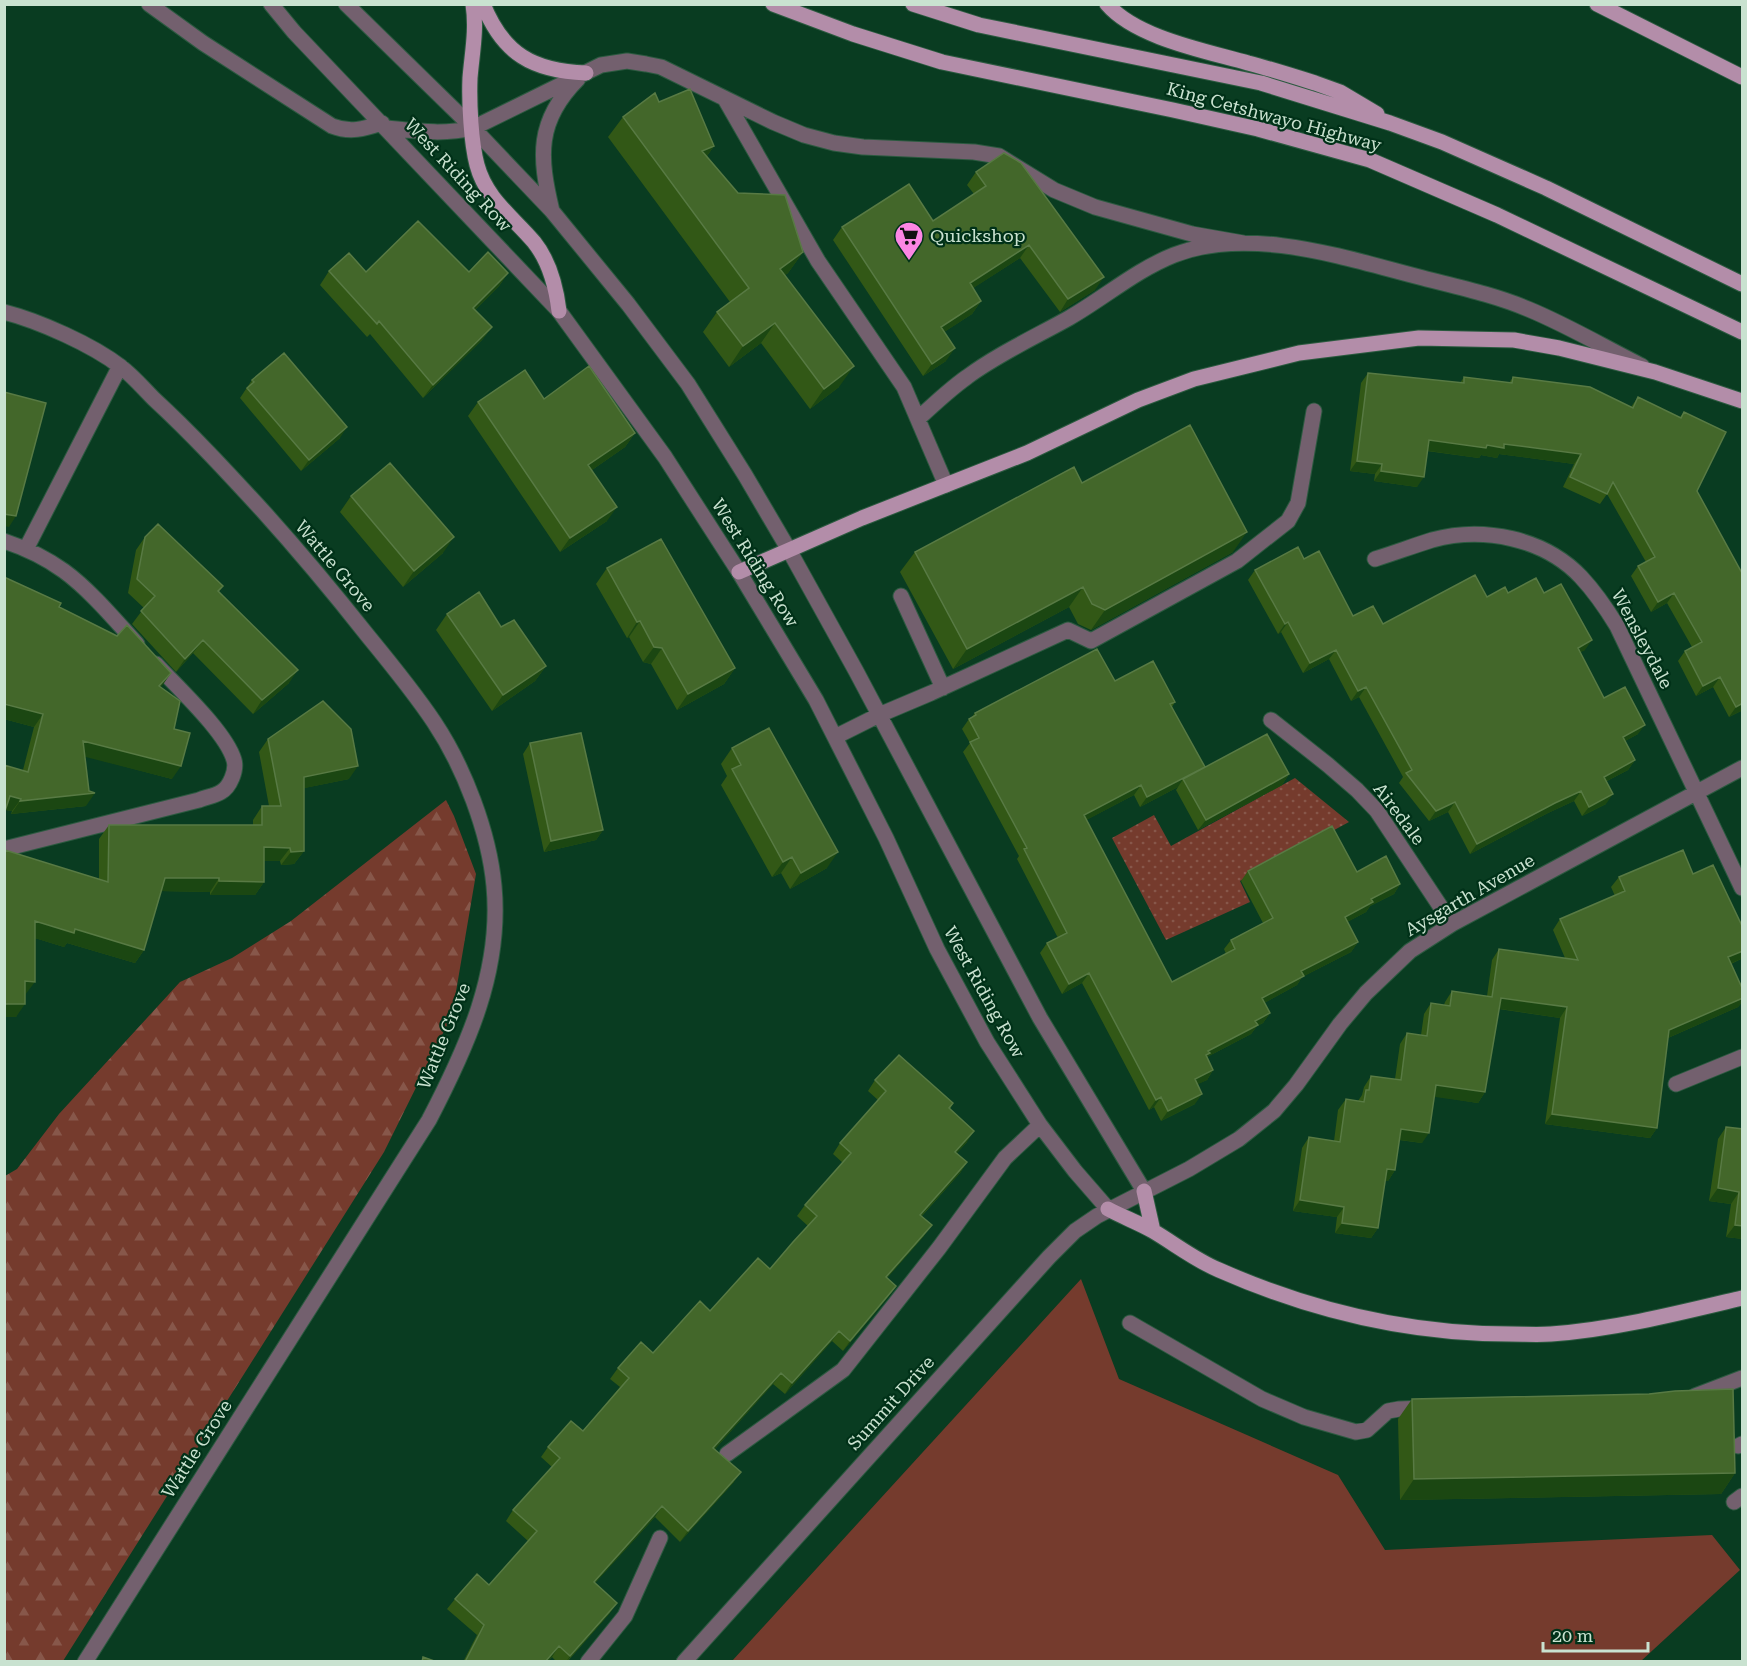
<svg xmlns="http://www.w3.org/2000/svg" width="1747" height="1666" viewBox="0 0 1747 1666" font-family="'Roboto Serif',serif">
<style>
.green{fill:#753b2d}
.forest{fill:url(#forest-firs)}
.park{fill:url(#park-dots)}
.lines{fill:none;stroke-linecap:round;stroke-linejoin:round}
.minor-casing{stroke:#2c5a40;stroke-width:17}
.major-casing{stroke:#2c5a40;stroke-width:17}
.minor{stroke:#73606e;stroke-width:15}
.major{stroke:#b38da9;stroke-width:15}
.wall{fill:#325816}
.shaded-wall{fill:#1b4712}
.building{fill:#43672a;stroke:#587a44;stroke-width:1.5}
.labels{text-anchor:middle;stroke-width:4.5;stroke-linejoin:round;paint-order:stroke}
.street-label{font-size:18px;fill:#c9e2d0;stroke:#003118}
.poi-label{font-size:18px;fill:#c9e2d0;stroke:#003118;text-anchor:start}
</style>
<defs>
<pattern id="forest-firs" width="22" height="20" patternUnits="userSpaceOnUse" patternTransform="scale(1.5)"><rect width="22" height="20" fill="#753b2d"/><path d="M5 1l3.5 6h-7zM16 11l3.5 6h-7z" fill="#87574a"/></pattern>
<pattern id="park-dots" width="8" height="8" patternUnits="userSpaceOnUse" patternTransform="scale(1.5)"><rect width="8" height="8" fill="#753b2d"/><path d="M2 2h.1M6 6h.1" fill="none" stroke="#87574a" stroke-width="1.8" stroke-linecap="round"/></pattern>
</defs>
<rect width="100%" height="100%" fill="#093c21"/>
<path class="green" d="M1081,1279L1119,1379L1338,1475L1385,1550L1712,1535L1740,1570L1641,1661H732Z"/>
<path class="forest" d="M446,800L454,816L476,874L452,1015L384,1152L63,1661H5V1176L17,1169L59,1114L180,982L232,958L291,921Z"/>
<path class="park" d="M1295,778L1349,822L1240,881L1250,902L1166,940L1112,838L1154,815L1171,846Z"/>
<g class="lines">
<g class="minor-casing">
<path id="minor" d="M149,4L203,43L332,126C350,133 364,129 382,123
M271,4L294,32L559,311L665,457L739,572L816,700L886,838L937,949L987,1042L1040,1125L1075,1171L1108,1209
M346,4L473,128L552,211L628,304L688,384L745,475L789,550L856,671L1040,1018L1144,1191
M725,99L818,261L904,387L946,485
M387,128C417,131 443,135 473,128L601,65L627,61L646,64L661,67L773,122L804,135L834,143L863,147L974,152L999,156L1054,190L1095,207L1192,234L1243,243
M552,211C539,157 536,121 578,79
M4,312C39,321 93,345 121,367C133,376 143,388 154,399C192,434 227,472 262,510C299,551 334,593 368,636C391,664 414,692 434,722C464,767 489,832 494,886C502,971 467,1047 429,1120L85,1662
M919,418C934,404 950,389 967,377C998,354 1035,337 1069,318C1104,298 1136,270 1174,255C1251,225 1348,259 1423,278C1458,287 1495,295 1528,309C1567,325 1604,347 1642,366
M4,541C25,548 46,558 64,571C90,590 115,620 137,644
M26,549L120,366
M1375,559C1394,553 1413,546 1432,540C1483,526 1544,538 1581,577C1595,592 1606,608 1617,626L1742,888
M901,596L943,688
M1271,720L1328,765L1357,790L1377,811L1452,924
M835,737L879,715L931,693L1068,630L1091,641L1237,561L1288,521L1298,503L1314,411
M4,849L199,800C206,797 215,796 221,792C230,787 237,770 234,760C226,732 177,687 156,664
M1676,1084L1742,1057
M1130,1323L1262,1399L1304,1417L1356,1432L1367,1430L1388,1411L1399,1409L1425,1408
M1695,1396L1742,1378
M1738,1446L1742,1444
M727,1454L843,1370L939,1248L1005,1158L1040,1125
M1734,1502L1742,1496
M588,1662L625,1616L660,1538
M684,1662L1049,1257L1075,1231L1097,1216L1189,1169L1239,1139L1274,1111L1296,1085L1340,1024L1366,993L1410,951L1452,924L1742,768"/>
</g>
<g class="major-casing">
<path id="major" d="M473,4C477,30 472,53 470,78C469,103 471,142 477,165C486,199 513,217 534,242C550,262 556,286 559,311
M483,4C503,54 533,71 586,73
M773,4L853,34L942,62L1173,110L1258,129L1370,160L1497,215L1742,332
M913,4L979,25L1261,83L1390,123L1442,142L1546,188L1742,284
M1107,4C1136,38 1206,51 1248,63C1271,69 1293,76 1315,83L1340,92L1377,114
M1597,4L1742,77
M739,572L862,518L1027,453L1138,400L1194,379L1299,353L1419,338L1514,340L1559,348L1655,372L1742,401
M1144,1191L1153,1231
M1108,1209C1123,1217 1139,1223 1153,1231C1175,1244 1195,1260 1219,1270C1312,1311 1409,1334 1510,1334C1523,1334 1537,1335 1551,1334C1616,1329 1679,1313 1742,1298"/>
</g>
<use href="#minor" class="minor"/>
<use href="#major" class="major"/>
</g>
<path class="wall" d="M659,102L714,146L707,156L738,193L803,252L788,273L785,275L839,387L810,409L761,343L729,367L703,332L717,312L730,302L608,137L623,117Z
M976,172L1095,290L1060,312L1020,258L973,288L981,301L972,314L944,332L946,361L923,376L833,240L842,227L933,221L974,194L967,185Z
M329,271L366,272L508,273L499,286L475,310L492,327L482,340L423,398L370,334L367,337L320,285Z
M1368,373L1460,383L1464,377L1509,383L1513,377L1631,407L1638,397L1680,417L1684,412L1697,491L1743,575V710L1729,717L1713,687L1696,696L1678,661L1685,651L1692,647L1667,603L1651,612L1631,576L1638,566L1646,562L1607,494L1600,504L1563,487L1574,464L1499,454L1497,458L1481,455L1479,458L1427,451L1417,487L1374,481L1375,474L1350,471L1361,383Z
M252,380L340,438L301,471L240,398Z
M544,399L635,433L625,447L592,470L607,521L560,552L468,416L478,402Z
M1082,483L1233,552L1091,630L1078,624L1069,607L953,669L900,572L915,552Z
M351,496L443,553L403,587L340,512Z
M145,537L223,586L219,592L289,683L253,714L193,653L176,672L132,624L144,608L128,593L136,550Z
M1304,559L1353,616L1383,624L1487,597L1508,593H1544L1585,650L1580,652L1604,698L1638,734L1625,741L1635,760L1628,770L1607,781L1606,804L1582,816L1574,801L1548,813L1470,854L1448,812L1429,821L1399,783L1403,777L1359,697L1351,701L1329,659L1303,673L1281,632L1278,634L1248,580L1255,570Z
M607,568L735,668L724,684L677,710L651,664L643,662L629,637L627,638L596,584Z
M4,577L59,607L161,687L174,729L172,779L85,756L86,806L11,814L12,811L6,810L23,770L34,727L4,719Z
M447,614L501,627L546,666L535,681L492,711L436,630Z
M1115,681L1175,702L1172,707L1203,768L1289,774L1282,785L1198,830L1176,790L1178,787L1140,807L1134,795L1086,820L1172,982L1226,954L1224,949L1231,940L1263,923L1241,881L1248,871L1357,872L1400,884L1394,894L1370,906L1366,912L1347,922L1358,942L1351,952L1302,977L1297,985L1264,1003L1270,1013L1263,1023L1257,1026L1251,1034L1207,1057L1213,1070L1207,1080L1197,1084L1195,1104L1161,1121L1154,1107L1149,1110L1082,983L1062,994L1040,953L1047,943L1058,938L1017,859L1019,856L963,752L970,743L962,729L969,719L971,718L975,713Z
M268,739L349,779L304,788V851L294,864L281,865L280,861H264V882L255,895H210V892L161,891L144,950L135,963L67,943L64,947L35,938L25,995L16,1017H4V851L99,879V839L109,825H253V820L262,806H269L259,752Z
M530,743L603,830L596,840L544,852L523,754Z
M732,748L827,868L790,889L781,873L772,877L721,785L727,776L721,764Z
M1693,874L1743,928V958L1731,964L1743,990V1001L1738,1007L1668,1038L1657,1128L1650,1138L1545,1124L1560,1018L1499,1009L1485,1092L1478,1103L1434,1096L1422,1143L1399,1140L1395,1170L1388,1181H1385L1378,1228L1371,1238L1335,1233L1337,1217L1293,1211L1302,1148L1309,1137L1334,1141L1338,1110L1346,1099L1358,1101L1362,1095L1364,1087L1371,1076L1395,1079L1400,1044L1407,1033L1421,1035L1424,1014L1431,1003L1444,1005L1445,1002L1452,991L1487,996L1492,960L1499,949L1565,958L1553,930L1560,919L1615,896L1611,887L1619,877Z
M875,1080L953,1103L950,1109L967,1142L956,1154L967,1162L960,1173L922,1216L924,1236L887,1278L896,1286L888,1297L843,1351L832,1341L785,1394L773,1384L715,1449L734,1482L680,1542L655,1517L595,1583L610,1613L567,1662H557L552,1657L547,1662H463L477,1635L447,1609L455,1599L489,1585L528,1541L506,1521L513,1510L552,1467L541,1457L548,1447L583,1431L620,1387L610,1379L618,1368L653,1353L770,1269L808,1226L797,1216L805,1205L843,1163L833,1154L840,1143L878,1100L868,1091Z
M1726,1127L1743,1129V1239L1726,1237L1731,1204L1709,1201L1718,1139Z
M1412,1399L1735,1473L1721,1494L1400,1500L1398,1419Z"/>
<path class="shaded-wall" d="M714,146L699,167L702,151Z
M1029,245L1020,258L961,296L970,283Z
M803,252L788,273L766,289L780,269Z
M508,273L499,286L464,321L473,308Z
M1104,277L1095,290L1060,312L1068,299Z
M981,301L972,314L932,340L941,327Z
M775,323L761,343L729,367L743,346Z
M492,327L482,340L423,398L433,385Z
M955,348L946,361L923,376L932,364Z
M854,366L839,387L810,409L824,389Z
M347,427L340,438L301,471L309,460Z
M635,433L625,447L579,479L588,465Z
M1429,440L1487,445L1504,444L1581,454L1574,464L1499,454L1497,458L1481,455L1479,458L1422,450Z
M1357,461L1382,464L1375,474L1350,471Z
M1381,471L1424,477L1417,487L1374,481Z
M617,507L607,521L560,552L570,538Z
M4,514L16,516L9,527L4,526Z
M1247,532L1233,552L1091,630L1105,610Z
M454,537L443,553L403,587L414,571Z
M1083,587L1069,607L953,669L967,649Z
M1674,593L1667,603L1651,612L1658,602Z
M640,621L629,637L627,638L637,622Z
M1288,622L1281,632L1278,634L1285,624Z
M203,640L193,653L176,672L185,659Z
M1592,640L1585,650L1571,657L1578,648Z
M654,647L662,648L651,664L643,662Z
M1336,650L1329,659L1303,673L1310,663Z
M546,666L535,681L492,711L503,695Z
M735,668L724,684L677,710L688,694Z
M298,670L289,683L253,714L262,700Z
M171,673L162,686L150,699L159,686Z
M1720,677L1713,687L1696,696L1703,686Z
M1366,687L1359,697L1351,701L1358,691Z
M1743,703V710L1729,717L1736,707Z
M4,704L43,714L34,727L4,719Z
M1645,725L1638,734L1616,746L1623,737Z
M83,741L181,766L172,779L74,754Z
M1635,760L1628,770L1597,786L1604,777Z
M358,766L349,779L295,790L304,777Z
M1205,767L1198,776L1183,779L1178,787L1140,807L1147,797Z
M1289,774L1282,785L1198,830L1206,820Z
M1141,785L1134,795L1077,825L1084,815Z
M1581,791L1574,801L1548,813L1470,854L1477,844L1555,803Z
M95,793L86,806L11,814L20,801Z
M1613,794L1606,804L1582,816L1589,807Z
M10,796L21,799L12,811L4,810Z
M1455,802L1448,812L1429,821L1436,811Z
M603,830L596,840L544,852L551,841Z
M264,847L290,848L280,861H255Z
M304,851L294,864L281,865L291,852Z
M838,852L827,868L790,889L801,873Z
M792,857L781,873L772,877L783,862Z
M165,878H219L210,892L156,891Z
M219,881L264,882L255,895H210Z
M1400,884L1394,894L1370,906L1366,912L1338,927L1345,917L1371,899Z
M35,921L75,929L144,950L135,963L67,943L64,947L25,935Z
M1358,942L1351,952L1302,977L1297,985L1255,1008L1262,998L1301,971Z
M1743,951V958L1721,968L1728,957Z
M1089,973L1082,983L1062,994L1069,984Z
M25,981L35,982L25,995Z
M1501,998L1567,1007L1560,1018L1494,1008Z
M1743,998V1001L1738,1007L1661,1041L1669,1030Z
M4,1004H25L16,1017H4Z
M1270,1013L1263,1023L1257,1026L1251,1034L1207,1057L1203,1063L1208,1051L1255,1021Z
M1213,1070L1207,1080L1188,1089L1195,1079Z
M1436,1085L1485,1092L1478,1103L1428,1096Z
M1202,1094L1195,1104L1161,1121L1168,1111Z
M1161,1097L1154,1107L1149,1110L1156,1100Z
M1552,1114L1657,1128L1650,1138L1545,1124Z
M1401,1129L1429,1133L1422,1143L1394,1139Z
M974,1131L967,1142L948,1163L955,1152Z
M967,1162L960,1173L913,1225L920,1215Z
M1387,1169L1395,1170L1388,1181L1379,1180Z
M1718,1188L1739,1192L1731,1204L1709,1201Z
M1300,1200L1344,1207L1337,1217L1293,1211Z
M1342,1223L1378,1228L1371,1238L1335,1233Z
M932,1225L924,1236L878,1288L886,1277Z
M1735,1225L1743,1226V1239L1726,1237Z
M896,1286L888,1297L843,1351L850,1341Z
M839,1331L832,1341L785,1394L792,1383Z
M781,1373L773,1384L706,1459L713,1448Z
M741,1472L734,1482L680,1542L688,1531Z
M1735,1473L1721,1494L1400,1500L1414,1479Z
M662,1506L655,1517L587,1592L594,1582Z
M617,1603L610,1613L566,1662L570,1656Z
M559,1646L552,1657L547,1662H545Z"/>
<path class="building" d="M690,89L714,146L702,151L738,193L785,195L803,252L780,269L854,366L824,389L775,323L743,346L717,312L749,288L623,117L655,93L659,102Z
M1004,153L1021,163L1104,277L1068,299L1029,245L970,283L981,301L941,327L955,348L932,364L842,227L909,184L933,221L986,186L976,172Z
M418,221L469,272L488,252L508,273L473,308L492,327L433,385L379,321L377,324L329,271L349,253L366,272Z
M284,353L347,427L309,460L247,388L254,382L252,380Z
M589,366L635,433L588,465L617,507L570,538L478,402L525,370L544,399Z
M1368,373L1464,383V377L1512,383L1513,377L1590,387L1633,408L1638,397L1681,418L1684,412L1726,432L1697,491L1743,575V703L1736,707L1720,677L1703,686L1685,651L1702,642L1674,593L1658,602L1638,566L1655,557L1613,482L1607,494L1570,477L1581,454L1504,444V448L1487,445L1486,448L1429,440L1424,477L1381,471L1382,464L1357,461Z
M4,392L46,403L16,516L4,514Z
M1190,425L1247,532L1105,610L1092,604L1083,587L967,649L915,552L1074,467L1082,483Z
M390,463L454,537L414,571L351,496Z
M158,524L223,586L218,591L298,670L262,700L203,640L185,659L141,611L155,596L137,579L145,537Z
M661,539L735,668L688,694L662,648L654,647L640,621L637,622L607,568Z
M1298,547L1304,559L1319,551L1353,616L1373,606L1383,624L1475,575L1487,597L1505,587L1508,593L1536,578L1544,593L1561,584L1592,640L1578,648L1604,698L1625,687L1645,725L1623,737L1635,760L1604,777L1613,794L1589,807L1581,791L1555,803L1477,844L1455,802L1436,811L1406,773L1412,770L1366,687L1358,691L1336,650L1310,663L1288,622L1285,624L1255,570Z
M4,577L61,603L59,607L117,636L127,625L171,673L159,686L180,701L174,729L190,733L181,766L83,741L89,791L95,793L20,801L21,799L10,796L4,814V765L28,772L43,714L4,704Z
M479,592L501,627L514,620L546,666L503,695L447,614Z
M1097,649L1115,681L1153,661L1175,702L1170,704L1205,767L1147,797L1141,785L1084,815L1172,982L1235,949L1231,940L1273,918L1248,871L1332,826L1357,872L1386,856L1400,884L1371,899L1373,902L1345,917L1358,942L1301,971L1304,976L1262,998L1270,1013L1255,1021L1258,1025L1208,1051L1210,1053L1206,1055L1213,1070L1195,1079L1202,1094L1168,1111L1161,1097L1156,1100L1089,973L1069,984L1047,943L1067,933L1024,849L1027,848L970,742L979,738L969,719L976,715L975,713Z
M323,701L351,729L358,766L304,777V851L291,852L290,848L264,847V882L219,881V878H165L144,950L75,929L74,933L35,921V982L25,981V1004H4L5,850L108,882L109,825H262V806H281L268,739Z
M769,728L838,852L801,873L792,857L783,862L732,769L741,765L732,748Z
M581,733L603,830L551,841L530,743Z
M1267,734L1289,774L1206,820L1183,779Z
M1683,850L1693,874L1713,865L1743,928V951L1728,957L1743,990V998L1669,1030L1657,1128L1552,1114L1567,1007L1501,998L1485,1092L1436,1085L1429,1133L1401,1129L1395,1170L1387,1169L1378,1228L1342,1223L1344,1207L1300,1200L1309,1137L1340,1142L1346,1099L1364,1102L1366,1090H1369L1371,1076L1401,1080L1407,1033L1427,1036L1431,1003L1450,1006L1452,991L1492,997L1499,949L1578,960L1560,919L1625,891L1619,877Z
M899,1055L953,1103L949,1108L974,1131L955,1152L967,1162L920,1215L932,1225L886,1277L896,1286L850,1341L839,1331L792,1383L781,1373L713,1448L741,1472L688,1531L662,1506L594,1582L617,1603L570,1656L559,1646L545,1662H465L484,1625L455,1599L477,1574L489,1585L537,1531L513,1510L560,1458L548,1447L571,1421L583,1431L629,1378L618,1368L641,1342L653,1353L700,1301L710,1311L758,1258L770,1269L793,1242L817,1216L805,1205L851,1153L840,1143L886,1091L875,1080Z
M1726,1127L1743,1129V1226L1735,1225L1739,1192L1718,1188Z
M1733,1389L1735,1473L1414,1479L1412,1399L1649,1394L1675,1391Z
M423,1657L437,1662H422Z"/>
<defs>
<g id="supermarket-pin" transform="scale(1.5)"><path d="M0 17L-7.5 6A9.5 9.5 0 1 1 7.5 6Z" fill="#fc86e4" stroke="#003118"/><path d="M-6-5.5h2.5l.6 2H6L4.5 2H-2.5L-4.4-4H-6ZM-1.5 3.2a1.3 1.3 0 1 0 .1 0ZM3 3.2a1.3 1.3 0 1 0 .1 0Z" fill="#111"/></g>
</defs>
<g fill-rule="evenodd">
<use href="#supermarket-pin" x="909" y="236"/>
</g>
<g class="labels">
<g class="street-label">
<text transform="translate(1274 117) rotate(15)" y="6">King Cetshwayo Highway</text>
<text transform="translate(458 175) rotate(47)" y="6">West Riding Row</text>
<text transform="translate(755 563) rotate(58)" y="6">West Riding Row</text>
<text transform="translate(335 566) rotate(50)" y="6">Wattle Grove</text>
<text transform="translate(1642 639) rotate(62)" y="6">Wensleydale</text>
<text transform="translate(1399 814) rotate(53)" y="6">Airedale</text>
<text transform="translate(1470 895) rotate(-30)" y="6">Aysgarth Avenue</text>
<text transform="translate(984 992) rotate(61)" y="6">West Riding Row</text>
<text transform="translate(444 1036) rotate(-68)" y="6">Wattle Grove</text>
<text transform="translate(891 1403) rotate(-48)" y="6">Summit Drive</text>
<text transform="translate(197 1449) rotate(-57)" y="6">Wattle Grove</text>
</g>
<g class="poi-label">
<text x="930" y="242">Quickshop</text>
</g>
</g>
<rect width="1747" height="1666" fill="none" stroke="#c9e2d0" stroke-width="12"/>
<path d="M1543 1642v9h105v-9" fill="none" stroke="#c9e2d0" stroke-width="3"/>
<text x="1552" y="1642" font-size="18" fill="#c9e2d0" stroke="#003118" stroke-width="4.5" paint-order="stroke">20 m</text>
</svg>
